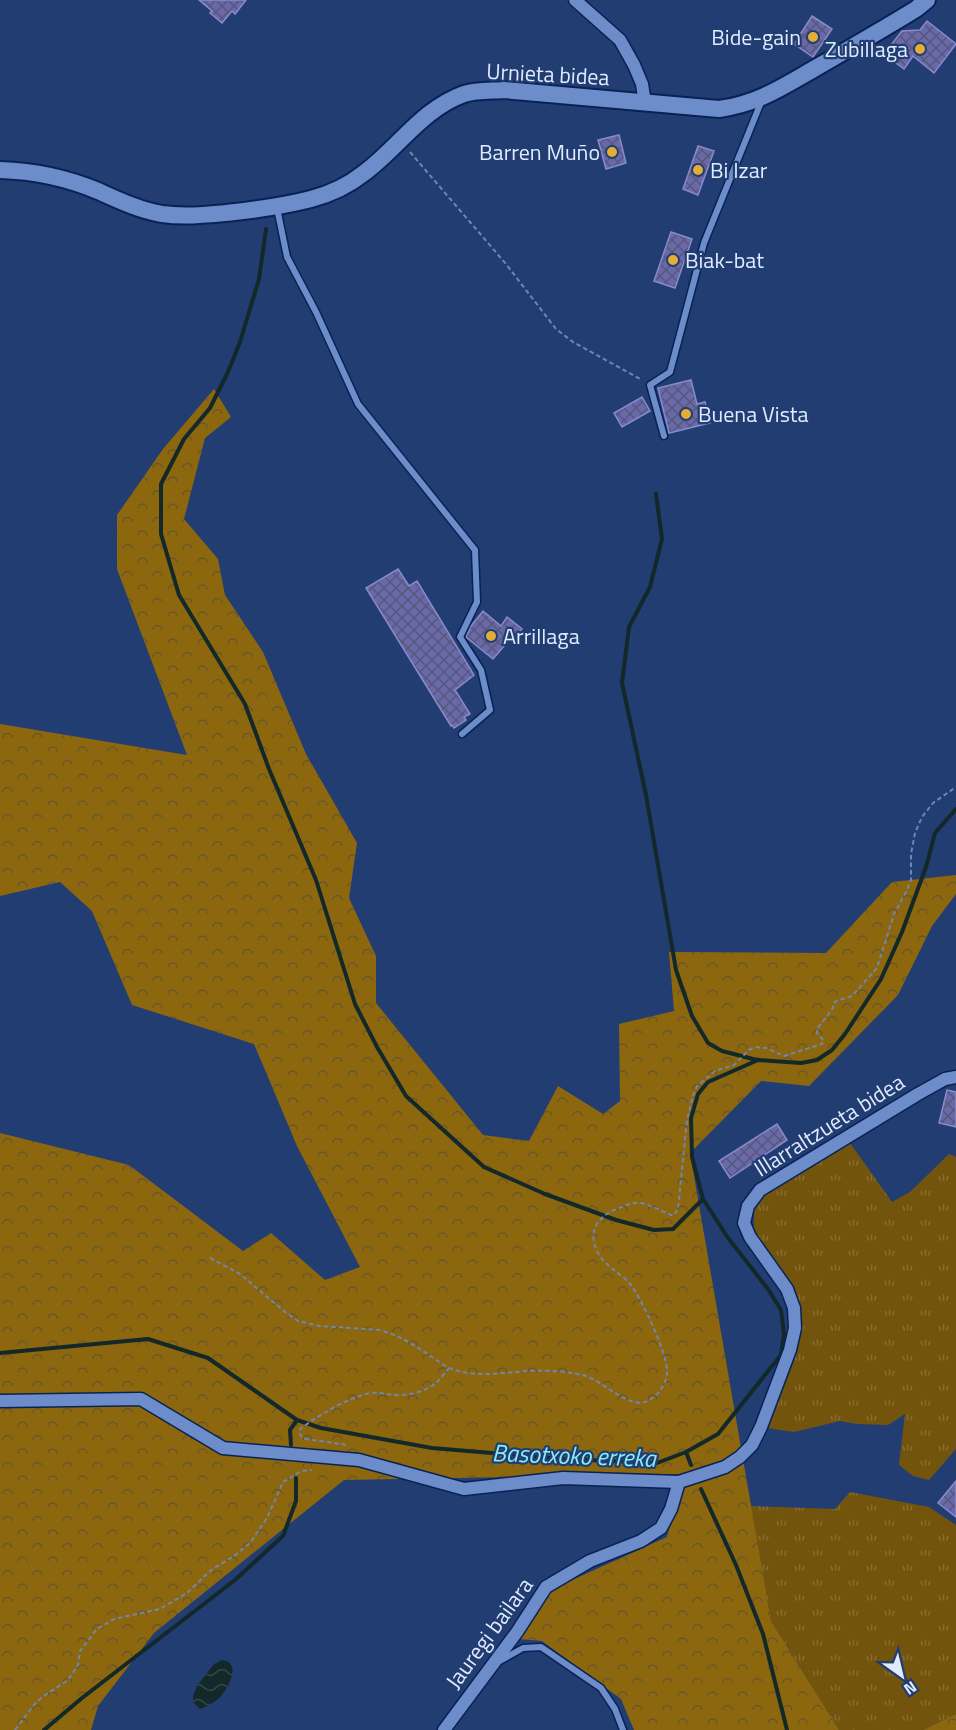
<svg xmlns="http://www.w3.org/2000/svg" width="956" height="1730" viewBox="0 0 956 1730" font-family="'Titillium Web',sans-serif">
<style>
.grass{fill:url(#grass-tufts)}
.forest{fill:url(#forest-crowns)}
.water{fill:url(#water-waves)}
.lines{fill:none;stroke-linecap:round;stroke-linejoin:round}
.stream{stroke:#132829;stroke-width:4}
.building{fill:url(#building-cross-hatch);stroke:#898acd;stroke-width:1.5}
.service-casing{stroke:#092255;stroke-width:9}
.minor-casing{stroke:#092255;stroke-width:15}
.tertiary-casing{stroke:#092255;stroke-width:20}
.path{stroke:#7286ad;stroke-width:2;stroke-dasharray:4.5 3;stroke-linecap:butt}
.service{stroke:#6c8dc9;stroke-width:6}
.minor{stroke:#6c8dc9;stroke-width:12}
.tertiary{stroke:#6c8dc9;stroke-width:16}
.poi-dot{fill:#e4ad35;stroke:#223d72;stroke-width:2}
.labels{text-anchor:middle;stroke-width:4.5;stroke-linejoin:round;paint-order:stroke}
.poi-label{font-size:22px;fill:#e0ebff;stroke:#223d72;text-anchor:start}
.street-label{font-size:22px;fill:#e0ebff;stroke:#223d72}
.water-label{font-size:24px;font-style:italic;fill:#85eef6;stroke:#223d72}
</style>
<defs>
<pattern id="grass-tufts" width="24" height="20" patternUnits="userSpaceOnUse" patternTransform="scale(1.5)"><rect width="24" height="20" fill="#73540c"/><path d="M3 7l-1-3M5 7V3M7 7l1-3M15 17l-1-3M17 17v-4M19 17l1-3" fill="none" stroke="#876d30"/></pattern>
<pattern id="forest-crowns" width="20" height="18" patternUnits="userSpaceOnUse" patternTransform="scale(1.5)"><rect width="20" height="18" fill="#8c670d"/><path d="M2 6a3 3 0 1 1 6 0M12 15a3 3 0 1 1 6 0" fill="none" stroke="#68562c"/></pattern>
<pattern id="water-waves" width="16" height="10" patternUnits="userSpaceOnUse" patternTransform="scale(1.5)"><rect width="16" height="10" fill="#132829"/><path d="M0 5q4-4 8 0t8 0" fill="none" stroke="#354749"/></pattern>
<pattern id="building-cross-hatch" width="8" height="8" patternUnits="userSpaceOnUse" patternTransform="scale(1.5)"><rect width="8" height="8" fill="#6969a9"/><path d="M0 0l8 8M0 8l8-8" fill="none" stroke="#56587a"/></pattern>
</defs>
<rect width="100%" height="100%" fill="#223d72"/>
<path class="grass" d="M850,1143L892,1202L910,1192L949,1154L956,1157V1449L929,1480L913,1476L899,1465L905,1414L888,1425L857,1424L840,1421L794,1432L761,1427L790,1350L794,1308L754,1228V1212L759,1200L767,1192Z
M850,1492L929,1507L956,1525V1714L923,1730H839L771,1621L750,1506L835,1509Z"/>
<path class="forest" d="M214,389L231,417L205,438L184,519L218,559L225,595L263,652L306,754L357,843L349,898L376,956V1003L483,1135L529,1141L558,1086L603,1114L620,1101L619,1024L674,1011L669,952L826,953L892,882L956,875V894L932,926L898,995L809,1086L761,1081L690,1153L771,1621L839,1730H634L621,1699L542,1641L519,1639L550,1590L667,1537L684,1474L344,1480L154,1633L98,1706L91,1730H0V1133L129,1165L243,1251L271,1233L325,1280L360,1267L297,1146L254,1044L132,1005L92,911L60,882L0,896V724L187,755L117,569V515L163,449Z
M956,1714V1730H923Z"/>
<path class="water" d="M222,1660C242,1662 229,1687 221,1696C216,1702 207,1706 200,1709L193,1702V1696L197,1686L214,1664Z"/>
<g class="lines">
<path class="stream" d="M266,229L259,279L240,342L228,372L210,408L184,439L161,484V534L179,595L245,704L269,769L316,880L355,1004L377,1047L406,1096L484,1167L545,1194L616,1220L654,1230L673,1229L703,1199
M656,494L662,539L650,587L629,627L622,683L646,795L676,970L692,1016L708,1043L722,1051L757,1060
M0,1353L148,1339L208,1358L297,1420L321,1428L432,1448L564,1459L657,1463L686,1452L718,1434L781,1355L784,1334L781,1310L768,1289L728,1238L703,1199L692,1157L691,1118L698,1094L708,1082L758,1060L801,1063L817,1060L832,1050L845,1034L881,979L902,932L926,867L935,833L956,809
M291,1445L290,1430L297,1420
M686,1452L691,1465
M701,1489L736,1565L763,1634L787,1730
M44,1730L82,1698L235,1580L283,1536L296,1501V1478"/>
</g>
<path class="building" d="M199,0H246L235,14L232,11L222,23L210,13L212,11Z
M812,16L832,29L813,57L794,44Z
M927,21L956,44L934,73L913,56L904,69L884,54L902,31L920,30Z
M619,135L626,163L606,169L598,140Z
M698,146L714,151L698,195L683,189Z
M671,232L692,239L675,288L654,281Z
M691,380L697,404L705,402L710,423L669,433L658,388Z
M642,397L650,411L622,427L614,413Z
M398,569L409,586L417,581L474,675L455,690L470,714L464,717L466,720L454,728L452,725L451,726L366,588Z
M483,611L501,626L507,617L522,629L514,640L511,638L493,659L466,637L471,626Z
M947,1090L956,1092V1127L939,1123Z
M777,1124L787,1140L730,1178L719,1161Z
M956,1481V1517L938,1503Z"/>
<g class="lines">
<g class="service-casing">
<path id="service" d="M277,208L287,257L316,312L358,404L475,550L477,602L460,637L481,670L490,710L462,734
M664,436L650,385L670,372L704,243L762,100
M498,1662L523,1648L541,1647L601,1688L615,1709L623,1730"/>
</g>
<g class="minor-casing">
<path id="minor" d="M575,0L620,40L634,65L642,84L645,103
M0,1401L141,1399L223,1448L359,1460L464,1489L563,1478L679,1482L725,1467L740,1457L752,1445L761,1427L790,1350L795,1328L794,1308L787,1289L750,1237L744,1223L748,1206L760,1190L918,1094L945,1079L956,1077
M444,1730L517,1632L546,1587L590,1561L641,1541L661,1528L671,1509L679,1482"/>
</g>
<g class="tertiary-casing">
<path id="tertiary" d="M0,170C34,171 67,178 98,191C118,200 139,210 162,214C183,217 204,215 226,213C254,210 284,206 311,199C330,194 349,185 364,173C398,148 422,109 464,94C476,90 491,91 504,90L719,109C756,104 781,88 812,70C847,50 882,30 916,9L927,0"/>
</g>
<path class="path" d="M410,152L506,264L556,329L573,342L642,380
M210,1258L240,1274L285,1312L298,1321L320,1326L379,1330C400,1335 417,1347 435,1359C441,1363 447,1368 455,1370C478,1377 503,1373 527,1371C545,1370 565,1371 582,1375C603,1379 631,1414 651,1399C659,1394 667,1382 667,1373C668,1354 642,1300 631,1285C622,1274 605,1266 598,1253C586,1231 599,1215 619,1208C626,1205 634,1202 641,1203C651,1205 661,1211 671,1215H674L678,1209L687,1120L693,1096L697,1086L715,1071L734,1065L749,1050L755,1047L766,1048L784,1056L822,1044L824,1041L817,1033V1029L833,1008V1004L836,1001L852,996L877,968L894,914L906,892L911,880V854L915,833L922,817L933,803L956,787
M346,1445C339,1443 306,1440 303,1438C299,1435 300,1433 300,1429C321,1414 345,1399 370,1393C378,1392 385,1394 393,1395C407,1396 426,1392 437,1382C441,1378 445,1373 449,1368
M15,1730L33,1706L41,1698L68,1680L78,1665L80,1651L97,1629L114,1619L160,1609L187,1593L211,1570L234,1556L250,1543L267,1518L283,1482L301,1471L312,1470"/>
<use href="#service" class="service"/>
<use href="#minor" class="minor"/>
<use href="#tertiary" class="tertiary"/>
</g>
<g class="poi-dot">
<circle cx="813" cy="37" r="6"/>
<circle cx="920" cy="49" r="6"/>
<circle cx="612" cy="152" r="6"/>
<circle cx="698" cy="170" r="6"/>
<circle cx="673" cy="260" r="6"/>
<circle cx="686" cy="414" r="6"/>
<circle cx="491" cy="636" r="6"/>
</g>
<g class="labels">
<g class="poi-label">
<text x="801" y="45" text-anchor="end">Bide-gain</text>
<text x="908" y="57" text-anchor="end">Zubillaga</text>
<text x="600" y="160" text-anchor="end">Barren Muño</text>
<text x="710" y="178">Bi Izar</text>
<text x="685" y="268">Biak-bat</text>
<text x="698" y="422">Buena Vista</text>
<text x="503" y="644">Arrillaga</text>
</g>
<g class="street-label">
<text transform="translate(548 74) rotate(3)" y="8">Urnieta bidea</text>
<text transform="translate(829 1125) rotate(-32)" y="8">Illarraltzueta bidea</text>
<text transform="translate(489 1633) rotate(-54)" y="8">Jauregi bailara</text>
</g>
<g class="water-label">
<text transform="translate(574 1456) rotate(2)" y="8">Basotxoko erreka</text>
</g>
</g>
<g transform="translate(902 1676) rotate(146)" stroke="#223d72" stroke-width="4.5" paint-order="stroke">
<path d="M0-4.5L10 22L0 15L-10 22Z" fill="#e0ebff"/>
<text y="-9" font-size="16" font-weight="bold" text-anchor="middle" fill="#e0ebff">N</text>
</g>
</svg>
